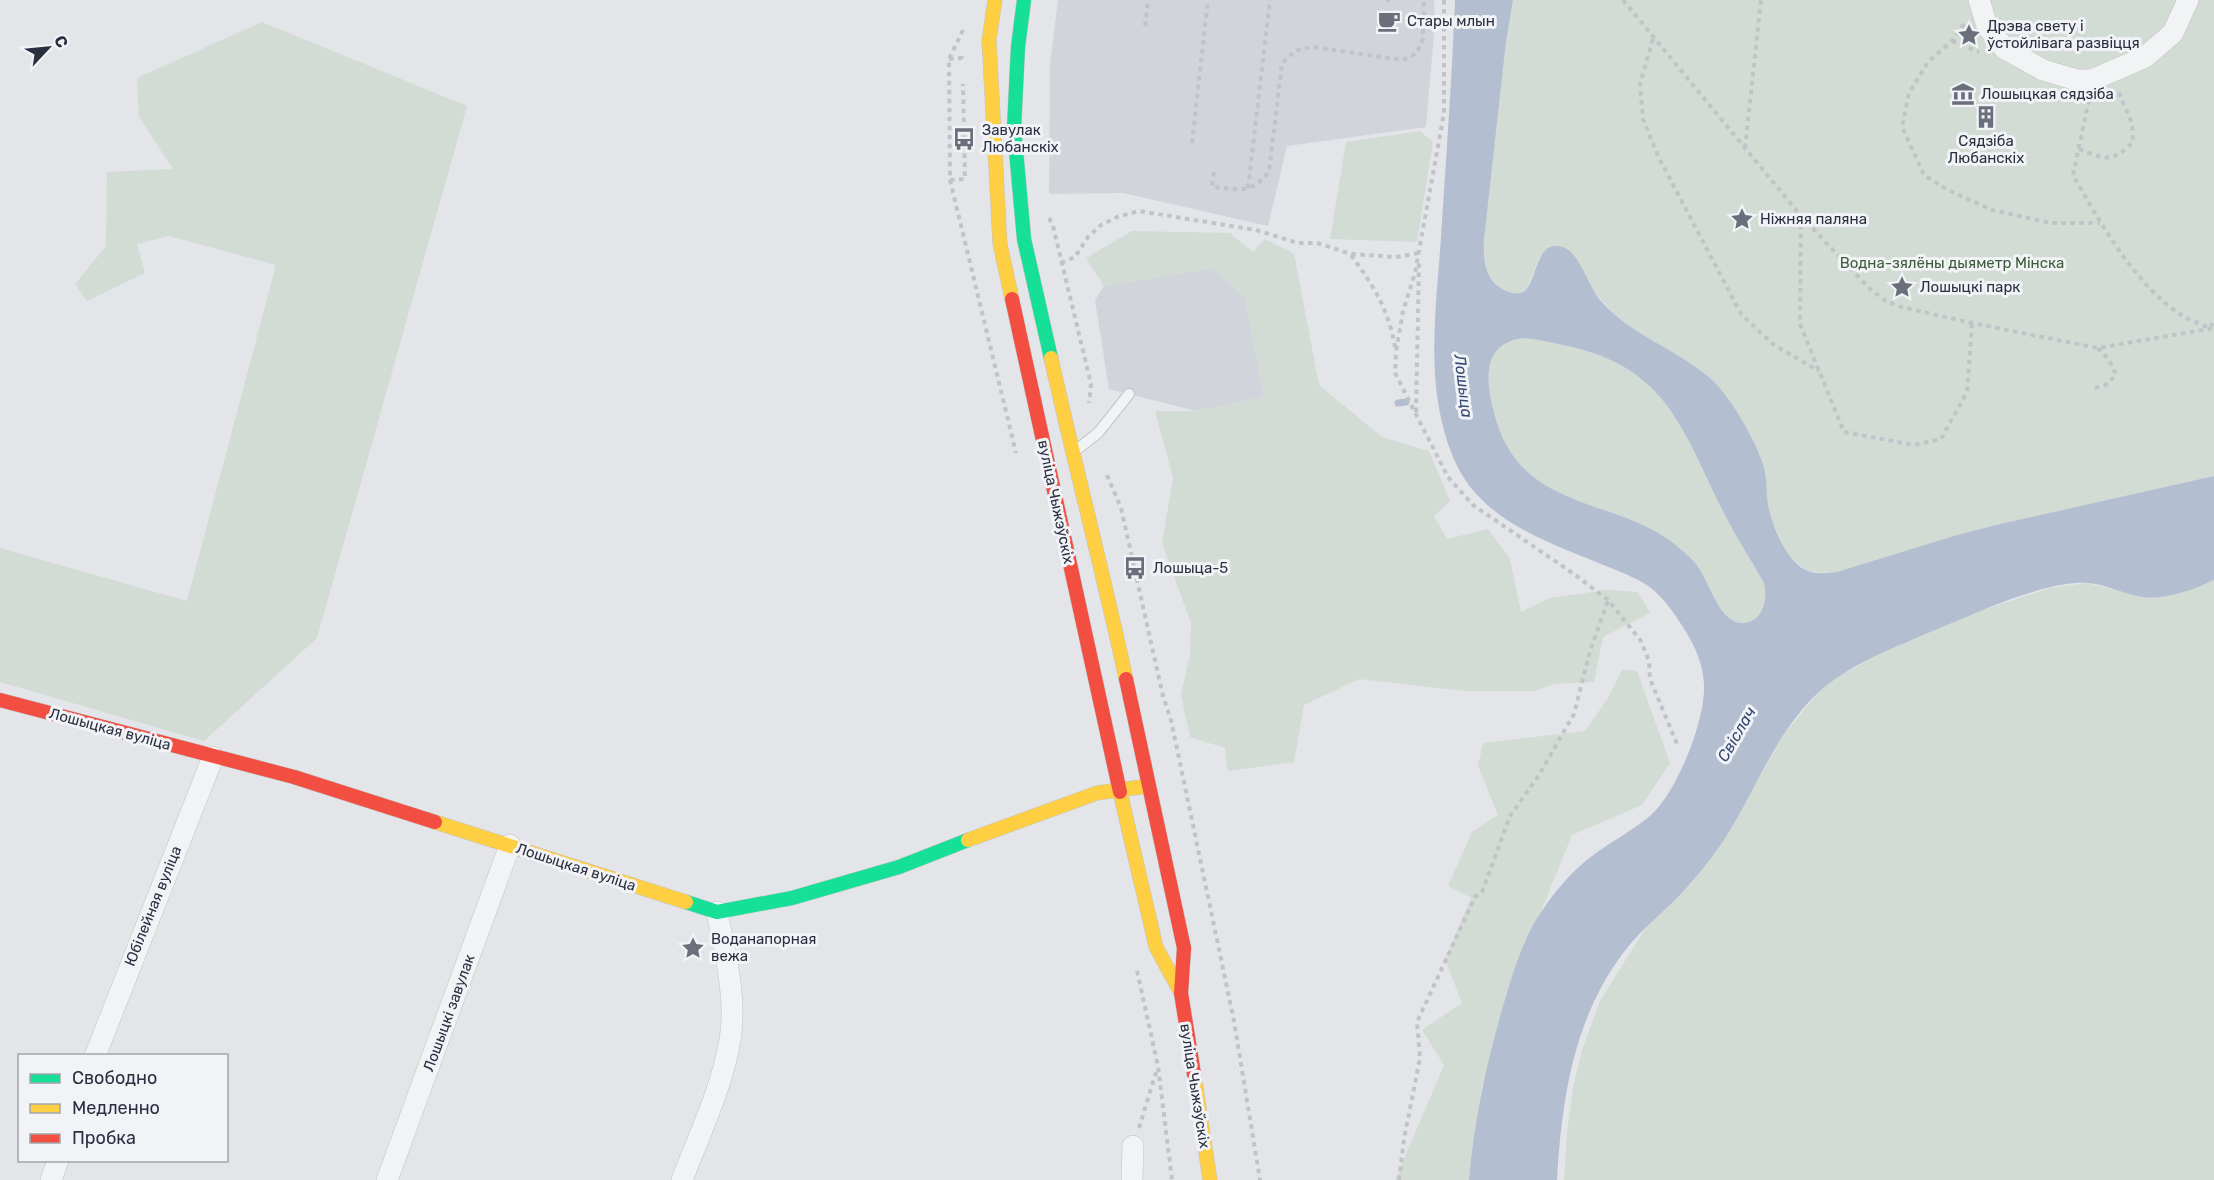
<svg xmlns="http://www.w3.org/2000/svg" width="2214" height="1180" viewBox="0 0 2214 1180" font-family="Rubik,sans-serif">
<style>
.built{fill:#d2d4db}
.green{fill:#d2dbd4}
.water{fill:#b3bed1;fill-rule:evenodd}
.lines{fill:none;stroke-linecap:round;stroke-linejoin:round}
.stream{stroke:#b3bed1;stroke-width:7}
.lane-casing{stroke:#c1c3c6;stroke-width:12}
.street-casing{stroke:#c1c3c6;stroke-width:22}
.fast-casing{stroke:#c1c3c6;stroke-width:15}
.slow-casing{stroke:#c1c3c6;stroke-width:15}
.jam-casing{stroke:#c1c3c6;stroke-width:15}
.path{stroke:#c2c3c8;stroke-width:4;stroke-dasharray:4.5 4.5;stroke-linecap:butt}
.lane{stroke:#f2f3f5;stroke-width:10}
.street{stroke:#f2f3f5;stroke-width:21}
.fast{stroke:#16e098;stroke-width:14}
.slow{stroke:#ffcf43;stroke-width:14}
.jam{stroke:#f24e42;stroke-width:14}
.labels{text-anchor:middle;stroke-width:6;stroke-linejoin:round;paint-order:stroke}
.poi-label{font-size:15px;fill:#2b3040;stroke:#f1f3f7;text-anchor:start}
.park-label{font-size:15px;fill:#3b5b39;stroke:#f1f3f7}
.street-label{font-size:15px;fill:#2b3040;stroke:#f1f3f7}
.water-label{font-size:16px;font-style:italic;fill:#374a72;stroke:#f1f3f7}
</style>
<rect width="100%" height="100%" fill="#e3e5e8"/>
<path class="built" d="M1058,0H1434L1435,22L1426,127L1287,146L1268,226L1123,193L1049,194L1050,65Z
M1212,268L1245,297L1264,397L1196,411L1109,389L1095,300L1104,286Z"/>
<path class="green" d="M1513,0H2214V476L2083,506L1837,572L1821,573L1806,570L1796,562L1786,551L1771,519L1750,437L1722,391L1712,379L1625,323L1612,312L1555,247C1549,249 1543,251 1540,257C1531,273 1528,311 1499,287C1484,275 1484,258 1484,240L1506,42Z
M262,22L467,106L317,638L204,741L0,682V548L187,601L276,265L169,236L137,244L145,273L87,301L75,284L106,246L107,172L173,169L139,117L137,78Z
M1420,131L1433,142L1417,242L1330,239L1346,142Z
M1132,231L1230,233L1253,252L1265,239L1294,254L1319,385L1382,437L1429,451L1450,501L1434,516L1447,539L1488,529L1510,559L1521,612L1549,598L1607,590L1638,592L1650,613L1603,637L1594,682L1554,684L1535,691H1465L1359,679L1304,705L1294,762L1228,771L1225,748L1190,737L1181,695L1190,655L1191,623L1162,543L1173,478L1155,411H1196L1264,397L1245,297L1212,268L1104,286L1086,258Z
M1522,338C1539,339 1555,343 1572,347C1670,370 1684,436 1725,515C1737,539 1750,561 1764,583C1768,599 1763,624 1741,623C1718,621 1709,580 1696,564C1689,555 1680,549 1672,542C1613,498 1525,510 1497,423C1492,406 1487,387 1489,369C1492,350 1504,341 1522,338Z
M2214,580V1180H1564L1567,1132L1573,1088L1582,1050L1600,1001L1647,926L1677,898L1719,846L1785,733L1818,693L1840,676L1888,649L1983,610L2050,588L2087,583L2143,597H2159L2180,592Z
M1622,670L1637,671L1670,763L1642,805L1572,835L1539,916L1524,944L1482,1087L1474,1134L1469,1180H1395L1444,1065L1422,1030L1462,1003L1445,959L1471,898L1448,886L1472,832L1498,815L1478,766L1483,743L1585,731L1608,698Z"/>
<path class="water" d="M1455,0H1513L1506,42L1484,240C1483,260 1485,282 1506,291C1511,293 1518,295 1523,292C1539,282 1534,236 1565,248C1580,255 1589,287 1600,300C1630,335 1677,349 1711,379C1729,394 1759,446 1764,468C1767,480 1766,493 1768,505C1772,525 1786,561 1806,570C1815,575 1827,573 1837,572L1954,536L1996,525L2214,476V580C2193,590 2165,600 2142,597C2124,594 2107,585 2089,583C2064,581 2035,591 2011,599C1981,610 1953,623 1923,635C1886,651 1850,665 1819,692C1773,734 1754,797 1719,847C1707,864 1693,881 1678,897C1663,912 1646,926 1632,942C1575,1009 1562,1095 1557,1180H1469C1474,1119 1487,1061 1504,1003C1513,972 1523,939 1541,912C1555,891 1572,871 1592,856C1610,842 1632,831 1650,816C1677,792 1706,720 1704,684C1703,665 1696,648 1686,632C1676,616 1666,600 1651,588C1636,577 1618,571 1601,564C1545,541 1478,519 1453,457C1424,386 1436,311 1441,237C1446,158 1452,79 1455,0ZM1522,338C1539,339 1555,343 1572,347C1670,370 1684,435 1725,515C1737,539 1751,560 1764,583C1768,599 1763,624 1741,623C1718,621 1709,580 1696,564C1689,555 1680,549 1672,542C1613,498 1525,510 1497,423C1492,406 1487,387 1489,369C1492,350 1504,341 1522,338Z"/>
<g class="lines">
<path class="stream" d="M1398,403L1406,402"/>
<g class="lane-casing">
<path id="lane" d="M1076,450L1098,433L1129,394"/>
</g>
<g class="street-casing">
<path id="street" d="M1979,0L1987,26L2004,48L2043,70L2077,80H2092L2145,57L2173,33L2188,0
M95,1056L213,757
M51,1180L58,1160
M387,1180L510,845
M682,1180C699,1135 722,1088 730,1040C737,998 725,954 717,912
M1132,1180L1133,1146"/>
</g>
<g class="fast-casing">
<path id="fast" d="M1024,0L1018,47L1014,128L1024,239L1051,358
M686,902L717,912L792,898L899,867L968,840"/>
</g>
<g class="slow-casing">
<path id="slow" d="M995,0L989,40L1000,244L1012,299
M1051,358C1075,466 1103,572 1126,679
M1120,792L1156,947L1181,993
M435,822L686,902
M968,840L1097,793L1148,786
M1194,1074L1210,1180"/>
</g>
<g class="jam-casing">
<path id="jam" d="M1012,299L1120,792
M1126,679L1184,948L1181,993L1194,1074
M0,700L294,777L435,822"/>
</g>
<path class="path" d="M1444,0V113L1415,273L1403,311L1396,352L1395,373L1448,477L1473,505L1574,574L1608,600L1641,641L1649,661L1650,679L1677,744
M1623,0L1801,216L1870,289L1886,301L1901,307L1972,323L2098,348L2214,328
M1388,2V0
M1964,24L1952,41L1928,62L1909,93L1902,127L1924,175L1948,190L1992,210L2051,223H2100
M1145,26L1148,0
M963,30L949,59L950,180L1016,453
M1653,39L1640,84L1643,119L1658,156L1741,314L1774,345L1819,371
M1952,41L1979,52
M949,59L962,58V62
M2089,100L2073,175C2099,221 2136,286 2180,314C2189,320 2200,324 2210,328L2214,320
M1192,143L1208,0
M1745,148L1761,0
M2079,149C2105,159 2112,164 2133,142L2132,123L2118,91
M1214,172L1212,187C1239,189 1250,195 1269,172L1282,63L1295,51L1312,47L1403,60L1417,53L1423,38L1424,0
M950,180L965,179L963,84
M1248,188L1270,0
M1801,216L1800,324L1844,432L1914,445L1941,439L1967,392L1972,323
M1049,218L1053,226L1091,384L1089,403
M1351,255C1373,285 1389,310 1395,347
M1061,263L1075,257L1088,237L1101,225L1117,217L1139,211L1256,230L1298,243H1317L1351,254L1396,257L1419,253
M2095,388L2108,384L2116,374L2109,360L2098,348
M1416,412L1419,263
M1107,475L1121,508L1163,696L1171,720L1234,1021L1260,1180
M1137,971L1158,1066L1172,1180
M1139,1128L1157,1069
M1399,1180L1404,1139L1420,1058L1417,1022L1475,897L1482,892L1510,816L1539,775L1574,714L1590,651L1608,601"/>
<use href="#lane" class="lane"/>
<use href="#street" class="street"/>
<use href="#fast" class="fast"/>
<use href="#slow" class="slow"/>
<use href="#jam" class="jam"/>
</g>
<defs>
<g id="cafe-bare" transform="scale(1.8)"><path d="M-5.5-4.5H6V0H3Q3 3.5 0 3.5H-2.5Q-5.5 3.5-5.5 0ZM3-3.2v2h1.7v-2ZM-6 4.5H4V6H-6Z" fill="#6b6f7b" stroke="#f1f3f7" stroke-width="2.5" paint-order="stroke"/></g>
<g id="sight-bare" transform="scale(1.8)"><path d="M0-6L1.8-2.2L6-1.7L2.9 1.2L3.7 5.4L0 3.3L-3.7 5.4L-2.9 1.2L-6-1.7L-1.8-2.2Z" fill="#6b6f7b" stroke="#f1f3f7" stroke-width="2.5" paint-order="stroke"/></g>
<g id="museum-bare" transform="scale(1.8)"><path d="M0-6L6-3V-2H-6V-3ZM-5-1h2V3h-2ZM-1-1h2V3h-2ZM3-1h2V3H3ZM-6 4H6V6H-6Z" fill="#6b6f7b" stroke="#f1f3f7" stroke-width="2.5" paint-order="stroke"/></g>
<g id="building-bare" transform="scale(1.8)"><path d="M-4-6H4V6H1V3H-1V6H-4ZM-2.5-4.3h1.7v1.8h-1.7ZM.8-4.3h1.7v1.8H.8ZM-2.5-1h1.7V.8h-1.7ZM.8-1h1.7V.8H.8Z" fill="#6b6f7b" stroke="#f1f3f7" stroke-width="2.5" paint-order="stroke"/></g>
<g id="bus-bare" transform="scale(1.8)"><path d="M-5-6H5V4H4V6H2V4H-2V6H-4V4H-5ZM-3.5-4V0h7V-4ZM-3.5 1.2v1.5H-2V1.2ZM2 1.2v1.5H3.5V1.2Z" fill="#6b6f7b" stroke="#f1f3f7" stroke-width="2.5" paint-order="stroke"/></g>
</defs>
<g fill-rule="evenodd">
<use href="#cafe-bare" x="1389" y="21"/>
<use href="#sight-bare" x="1969" y="35"/>
<use href="#museum-bare" x="1963" y="94"/>
<use href="#building-bare" x="1986" y="117"/>
<use href="#bus-bare" x="964" y="139"/>
<use href="#sight-bare" x="1742" y="219"/>
<use href="#sight-bare" x="1902" y="287"/>
<use href="#bus-bare" x="1135" y="568"/>
<use href="#sight-bare" x="693" y="948"/>
</g>
<g class="labels">
<g class="poi-label">
<text x="1407" y="26">Стары млын</text>
<text x="1987" y="31">Дрэва свету і<tspan x="1987" dy="17">ўстойлівага развіцця</tspan></text>
<text x="1981" y="99">Лошыцкая сядзіба</text>
<text x="982" y="135">Завулак<tspan x="982" dy="17">Любанскіх</tspan></text>
<text x="1986" y="146" text-anchor="middle">Сядзіба<tspan x="1986" dy="17">Любанскіх</tspan></text>
<text x="1760" y="224">Ніжняя паляна</text>
<text x="1920" y="292">Лошыцкі парк</text>
<text x="1153" y="573">Лошыца-5</text>
<text x="711" y="944">Воданапорная<tspan x="711" dy="17">вежа</tspan></text>
</g>
<g class="park-label">
<text x="1952" y="268">Водна-зялёны дыяметр Мінска</text>
</g>
<g class="street-label">
<text transform="translate(1056 502) rotate(78)" y="5">вуліца Чыжэўскіх</text>
<text transform="translate(110 729) rotate(15)" y="5">Лошыцкая вуліца</text>
<text transform="translate(576 867) rotate(18)" y="5">Лошыцкая вуліца</text>
<text transform="translate(153 906) rotate(-68)" y="5">Юбілейная вуліца</text>
<text transform="translate(449 1013) rotate(-70)" y="5">Лошыцкі завулак</text>
<text transform="translate(1195 1086) rotate(81)" y="5">вуліца Чыжэўскіх</text>
</g>
<g class="water-label">
<text transform="translate(1464 386) rotate(83)" y="6">Лошыца</text>
<text transform="translate(1736 734) rotate(-60)" y="6">Свіслач</text>
</g>
</g>
<rect x="18" y="1054" width="210" height="108" fill="#f1f3f7" stroke="#a2a5ae" stroke-width="1.5"/>
<rect x="30" y="1074" width="30" height="9" fill="#16e098" stroke="#a2a5ae" stroke-width="1.5"/>
<text x="72" y="1084" font-size="18" fill="#2b3040">Свободно</text>
<rect x="30" y="1104" width="30" height="9" fill="#ffcf43" stroke="#a2a5ae" stroke-width="1.5"/>
<text x="72" y="1114" font-size="18" fill="#2b3040">Медленно</text>
<rect x="30" y="1134" width="30" height="9" fill="#f24e42" stroke="#a2a5ae" stroke-width="1.5"/>
<text x="72" y="1144" font-size="18" fill="#2b3040">Пробка</text>
<g transform="translate(48 48) rotate(64)" stroke="#f1f3f7" stroke-width="4.5" paint-order="stroke">
<path d="M0-4.5L10 22L0 15L-10 22Z" fill="#2b3040"/>
<text y="-9" font-size="16" font-weight="bold" text-anchor="middle" fill="#2b3040">С</text>
</g>
</svg>
